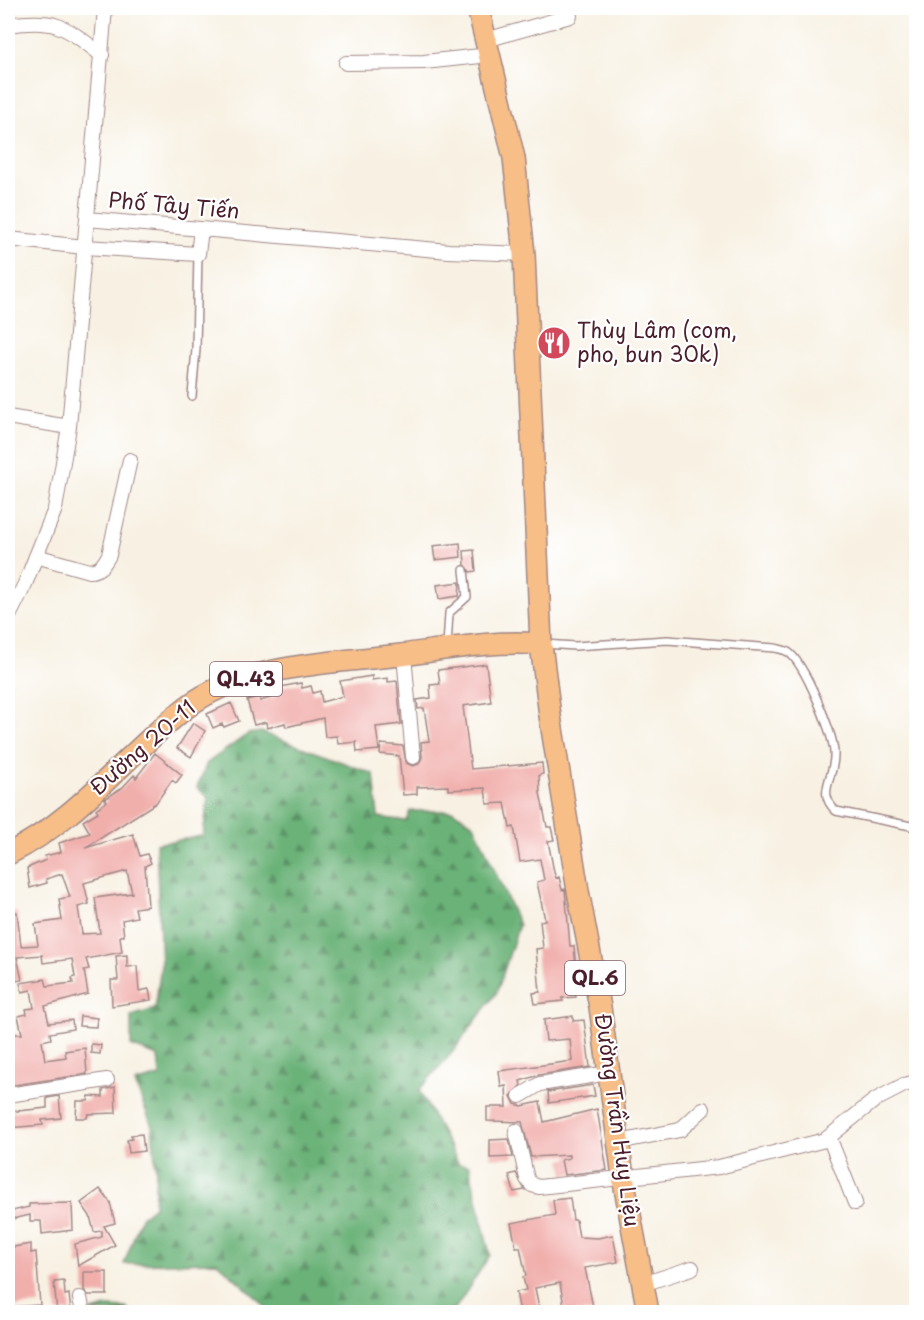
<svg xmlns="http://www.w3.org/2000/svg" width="924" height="1320" viewBox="0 0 924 1320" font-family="'Playpen Sans',sans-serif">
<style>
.forest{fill:url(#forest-firs);stroke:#5a6852;stroke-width:1.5}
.building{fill:#f1afac;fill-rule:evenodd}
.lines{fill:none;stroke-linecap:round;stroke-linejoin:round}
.service-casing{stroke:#a18887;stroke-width:10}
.minor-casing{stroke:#a18887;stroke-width:16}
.trunk-casing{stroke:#a18887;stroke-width:24}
.service{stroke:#fff;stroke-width:7}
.minor{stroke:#fff;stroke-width:14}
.trunk{stroke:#f7be87;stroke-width:21}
.labels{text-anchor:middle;stroke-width:4.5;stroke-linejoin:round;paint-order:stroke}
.shield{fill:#fff;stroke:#80626b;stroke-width:1.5}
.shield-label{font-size:20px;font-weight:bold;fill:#4a1f2b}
.street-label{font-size:21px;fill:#4a1f2b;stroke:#fff}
.poi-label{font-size:21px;fill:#4a1f2b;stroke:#fff;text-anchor:start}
</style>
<defs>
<pattern id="forest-firs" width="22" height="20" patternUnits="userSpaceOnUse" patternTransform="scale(1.5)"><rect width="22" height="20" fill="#6ab278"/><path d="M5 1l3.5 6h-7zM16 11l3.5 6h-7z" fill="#599063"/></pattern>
</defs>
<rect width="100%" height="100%" fill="#fff"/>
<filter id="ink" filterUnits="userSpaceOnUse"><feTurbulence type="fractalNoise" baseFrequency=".0167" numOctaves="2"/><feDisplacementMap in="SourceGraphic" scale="12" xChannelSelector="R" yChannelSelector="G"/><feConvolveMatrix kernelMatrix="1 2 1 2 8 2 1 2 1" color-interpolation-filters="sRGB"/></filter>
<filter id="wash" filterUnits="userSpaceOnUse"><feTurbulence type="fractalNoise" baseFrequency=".008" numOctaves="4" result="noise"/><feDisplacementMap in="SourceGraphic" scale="24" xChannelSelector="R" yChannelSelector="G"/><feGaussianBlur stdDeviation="1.35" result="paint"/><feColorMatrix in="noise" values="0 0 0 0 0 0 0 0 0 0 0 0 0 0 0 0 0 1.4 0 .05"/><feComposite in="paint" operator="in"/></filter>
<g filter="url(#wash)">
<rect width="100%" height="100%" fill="#f8f1e3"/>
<path class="forest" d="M261,732L374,774L378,817L406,821L410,811H453L474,824L519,925L497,992L451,1054L419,1090L459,1164L469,1165L490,1255L453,1312H269L261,1302L217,1262L124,1264L141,1217L154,1206L156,1171L152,1126L135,1083L160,1076L158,1056L131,1046V1016L155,1009L161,965L156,844L203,836L208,798L197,787L207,763L248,734Z
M107,1307L126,1308L131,1312H89Z"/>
<g id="blocks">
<path class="building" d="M460,543L461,557L435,560L433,546Z
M474,550L476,571L470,572L465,565L464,551Z
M460,582L459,596L439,599L437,585Z
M486,664L491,702L463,706L471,769L542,763L543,774L539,775L540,793L547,827H551L554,840L548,841L554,872L556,878L559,877L562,890L565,889L570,946H574L578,992H575L576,997L562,998L563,1001L535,1004L533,993L540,992L536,949L543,948L540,921L545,920L537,882L544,880L540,859L520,862L514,827L510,828L505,803L487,804L485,788L448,790V786L417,787V794L403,795L399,756L380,754L381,744L403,746L406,763L413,766L419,764L422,757L421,742L429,741L424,708L418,709L417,700L431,698L430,685L440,684L438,670Z
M372,676V680L388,678V682L397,681L401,724L376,727L379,750L357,752L356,742L338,744L337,736L325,737L323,718L286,727L285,723L267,728L266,722L254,725L247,700L259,697L260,701L277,696L275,688L301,683L302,688L311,686L313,693L320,691L322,702L343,696L340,681Z
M231,703L239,721L224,727L222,724L213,728L207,714Z
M193,723L205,731L191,757L177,748Z
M155,753L182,775L176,783L172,780L156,803L85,848L133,834L140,856L147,854L151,863L145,866L148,906L135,908L137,917L122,920L124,936H120L122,952L86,959L89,969L84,970L88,994L45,1006L49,1023L72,1020L73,1029L50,1033L51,1039L42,1041L45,1060L66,1057L65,1051L85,1048L87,1074L8,1086V1034H22L18,1016L27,1014L26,1009L34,1008L31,990L22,992L20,983L45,979L47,986L73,983L72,978L75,977L72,959L43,963L42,955L17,957L22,980L9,982L8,958L14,956L10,928H8V913L17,912L21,946L38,945L35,924L62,920L59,899L70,897L62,874L46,879L47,883L30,888L27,868L46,860L45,856L61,852L59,843L90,833L83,821L98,812L96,809L107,801L105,799L122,788L134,775L136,778ZM127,871L132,893L95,898L100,933L82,934L78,907L89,904L84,883Z
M127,955V967L137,966L139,991L149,989L151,1000L112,1006L111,980H118L116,956Z
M80,1016L97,1018L96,1027L79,1026Z
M573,1016V1021L584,1020L590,1067L539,1075L520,1081L521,1085L511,1096L515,1104L522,1106L540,1102L544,1122L597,1109L607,1170L564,1175L561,1160L569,1158V1155L531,1157L522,1122L487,1121V1107H507L506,1086L501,1087L499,1071L572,1061L570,1039L546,1041L544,1020Z
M91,1044L101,1045L100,1054L91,1053Z
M593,1085L595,1096L549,1103L548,1092Z
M115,1087L116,1113L88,1114L87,1118H76L77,1101H88L89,1096L103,1097V1090Z
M59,1096L61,1118L42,1120L43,1125L8,1128V1112L47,1108V1098Z
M142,1134L144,1151L129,1153L127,1140L132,1139L131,1135Z
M509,1139L513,1157L490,1158V1140Z
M516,1173L525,1190L514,1192L509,1175Z
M100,1189L110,1202L115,1223L104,1226L115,1245L78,1266L75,1244L102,1237V1231L94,1232L90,1216L81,1203Z
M570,1198L573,1220H576L579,1237L598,1238L613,1235L618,1262L585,1268L594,1312H565L560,1283L535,1288L540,1312H520L516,1292L526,1290L523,1277L526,1276L520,1247H516L511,1223L555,1215L553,1200Z
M72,1203L73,1230L42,1234L41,1221H30V1215L8,1220V1212L29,1207V1204Z
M31,1244V1253L36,1252L40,1305L8,1307V1248Z
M84,1272H107V1295H88L84,1290Z
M64,1281L65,1295L69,1294L71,1312H57L54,1282Z"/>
</g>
</g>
<g filter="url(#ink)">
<use href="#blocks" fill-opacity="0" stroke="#a18887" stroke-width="1.5"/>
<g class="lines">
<g class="service-casing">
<path id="service" d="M192,396L196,349L198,254
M544,644L575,646L667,640L775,648C779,649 785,650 788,652C804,662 833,733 834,752C836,777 815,792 836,811L916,827
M447,646L449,613L467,597L464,570"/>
</g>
<g class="minor-casing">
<path id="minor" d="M8,25C57,18 64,26 102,55
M486,40L570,16
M346,63L424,62L490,55
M87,219L449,251L524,254
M8,239L85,247L198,254L201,229
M8,417L69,427
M36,556L89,571C100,571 104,564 109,555L130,460
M8,618L25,584L55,509L69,427L105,8
M404,655L413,757
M8,1095L107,1080
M520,1096L540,1084L609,1073
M516,1131L527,1179L532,1185L539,1187L719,1167L825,1140L875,1100L904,1085L916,1082
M829,1137L855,1203
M618,1142L680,1130L703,1109
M643,1284L692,1268
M80,1298L83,1312"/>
</g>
<g class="trunk-casing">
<path id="trunk" d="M478,8L514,158L524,254L541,644L550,716L578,891L600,1007L623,1177L648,1312
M8,854C78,820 126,754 187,707C243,664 333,663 401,655C449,649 493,640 541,644"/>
</g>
<use href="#service" class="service"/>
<use href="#minor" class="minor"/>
<use href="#trunk" class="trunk"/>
</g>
</g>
<defs>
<g id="restaurant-disc" transform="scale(1.725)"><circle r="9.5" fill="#d1495b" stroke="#fff"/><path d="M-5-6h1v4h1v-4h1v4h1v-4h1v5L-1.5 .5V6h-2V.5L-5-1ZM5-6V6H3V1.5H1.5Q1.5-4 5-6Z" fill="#fff"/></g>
</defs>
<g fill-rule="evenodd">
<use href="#restaurant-disc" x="554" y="343"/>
</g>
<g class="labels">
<g class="shield">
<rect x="210" y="662" width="72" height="34" rx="4.5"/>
<rect x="565" y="961" width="60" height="34" rx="4.5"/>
</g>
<g class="shield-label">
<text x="246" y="686">QL.43</text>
<text x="595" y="985">QL.6</text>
</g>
<g class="street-label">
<text transform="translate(174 206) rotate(5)" y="7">Phố Tây Tiến</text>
<text transform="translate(143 748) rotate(-41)" y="7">Đường 20-11</text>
<text transform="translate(617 1120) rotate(82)" y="7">Đường Trần Huy Liệu</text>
</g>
<g class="poi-label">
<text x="577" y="338">Thùy Lâm (com,<tspan x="577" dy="24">pho, bun 30k)</tspan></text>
</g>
</g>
<rect width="924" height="1320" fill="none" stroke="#fff" stroke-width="30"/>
</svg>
